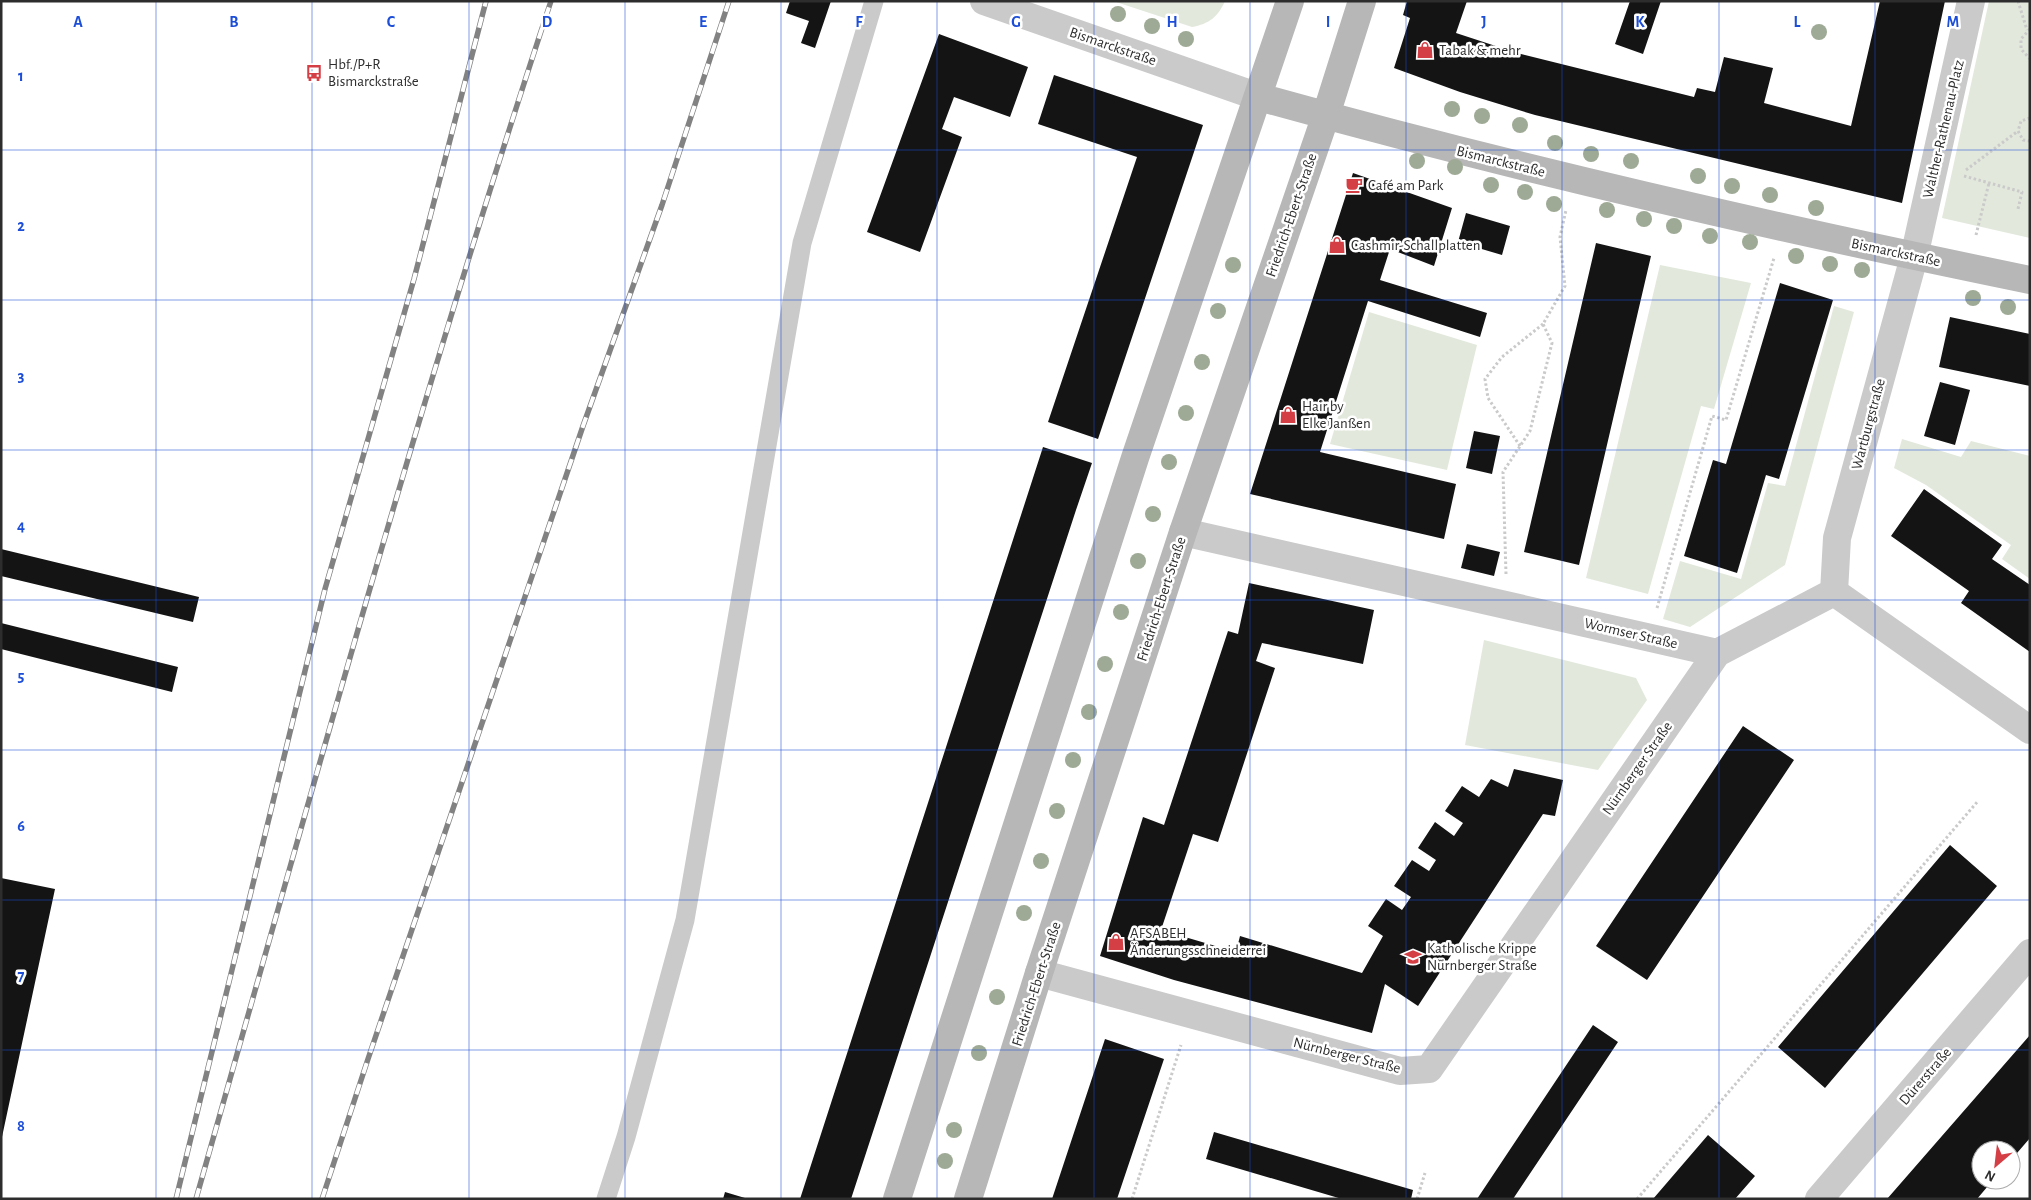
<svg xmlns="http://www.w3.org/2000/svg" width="2031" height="1200" viewBox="0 0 2031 1200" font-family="'Alegreya Sans',sans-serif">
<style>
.green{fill:#e2e9dc}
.building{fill:#141414}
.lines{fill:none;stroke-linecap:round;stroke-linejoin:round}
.path{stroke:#cacaca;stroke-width:3;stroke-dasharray:2.5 2.5;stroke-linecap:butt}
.lane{stroke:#cacaca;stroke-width:19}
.street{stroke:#cacaca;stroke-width:28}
.secondary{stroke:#b7b7b7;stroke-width:28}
.rail-casing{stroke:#828282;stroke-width:5.5}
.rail{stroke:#fff;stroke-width:4;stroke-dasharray:11;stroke-linecap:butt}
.tree{fill:#9eaa95}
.grid{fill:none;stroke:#1d4ed8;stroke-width:1;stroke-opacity:0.55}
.labels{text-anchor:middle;stroke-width:5;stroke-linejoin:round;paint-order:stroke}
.street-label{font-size:15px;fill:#2d2d2d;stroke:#fff}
.poi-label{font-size:15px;fill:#2d2d2d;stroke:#fff;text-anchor:start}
.grid-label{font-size:16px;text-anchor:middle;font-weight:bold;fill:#1d4ed8;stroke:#fff;stroke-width:5;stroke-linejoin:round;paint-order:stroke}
</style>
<rect width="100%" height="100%" fill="#fff"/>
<path class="green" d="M1113,1H1225C1218,17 1209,24 1192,27Z
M1989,1H2030V238L1942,218Z
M1660,265L1751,283L1714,409L1701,406L1648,594L1586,578Z
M1834,306L1854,312L1785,565L1690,627L1663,619L1680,561L1741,579L1768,483L1785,486Z
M1369,312L1477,345L1447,470L1330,444Z
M1902,439L1961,457L1971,441L2030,456V579L2002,559L2011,545L1926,485L1894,468Z
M1484,640L1636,678L1647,700L1598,770L1465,745Z"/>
<path class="building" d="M790,1H831L815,48L801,43L809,21L786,13Z
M1407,1H1467L1456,33L1517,53L1694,97L1697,88L1715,92L1724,57L1773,68L1764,103L1851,126L1880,1H1945L1902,203L1535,115L1460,92L1394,68L1410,18L1403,15Z
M1630,1H1661L1643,54L1615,44Z
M939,34L1028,67L1010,117L954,97L942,129L962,137L920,252L867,232Z
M1054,75L1203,125L1098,439L1048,422L1137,157L1038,124Z
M1353,173L1452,208L1434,266L1390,249L1380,280L1487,313L1480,337L1368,301L1320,452L1456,484L1444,539L1250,494Z
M1466,213L1510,226L1502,255L1458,242Z
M1596,243L1651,256L1579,565L1524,552Z
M1780,283L1833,300L1779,479L1766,475L1737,573L1684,556L1713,460L1726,464Z
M1950,317L2030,334V386L1939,367Z
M1940,382L1970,390L1955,445L1924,436Z
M1474,431L1500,436L1492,474L1466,468Z
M1043,447L1092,463L1076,510L851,1199H800Z
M1924,489L2002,545L1992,559L2030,585V652L1961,603L1969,591L1891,536Z
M1467,544L1500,552L1494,576L1461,568Z
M1,549L199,597L193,622L1,576Z
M1249,583L1374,610L1363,664L1262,643L1256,661L1275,668L1218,842L1193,834L1161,930L1236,952L1240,936L1362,973L1383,936L1368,926L1386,899L1402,910L1411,897L1394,886L1412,860L1429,871L1436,860L1418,848L1435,822L1454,836L1463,823L1445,811L1462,786L1479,797L1491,779L1508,787L1514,769L1563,780L1555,816L1543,814L1418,1006L1385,984L1372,1033L1174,980L1100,956L1143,817L1164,825L1228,631L1238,634Z
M1,623L178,667L172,692L1,649Z
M1743,726L1794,760L1647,980L1596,946Z
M1950,845L1997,886L1825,1088L1778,1047Z
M1,878L55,889L2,1137H1Z
M1593,1025L1618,1042L1513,1199H1477Z
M2030,1035V1138L2011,1160V1150H1981V1180H1993L1977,1199H1887Z
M1105,1039L1164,1059L1117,1199H1052Z
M1214,1132L1413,1190L1411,1199H1342L1206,1159Z
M1708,1135L1755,1176L1735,1199H1653Z
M725,1192L745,1198V1199H723Z"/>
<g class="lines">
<path class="path" d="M2018,1L2027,30
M2030,29L2021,39V49L2030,59
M2030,118L2021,121L2018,131L2023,140L2030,141
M1966,170L2018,131
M1964,176L2022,192L2018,209
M1976,235L1989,183
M1520,446L1488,398L1485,379L1502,357L1543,324
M1506,574L1503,472L1530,431L1552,343L1543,324L1565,286L1560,237L1566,210
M1657,608L1712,416L1726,420L1774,258
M1132,1199L1181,1045
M1417,1199L1425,1173
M1637,1199L1978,801"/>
<path class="lane" d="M606,1199L626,1137L685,920L802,243L874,1"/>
<path class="street" d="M984,1L1259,97
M1183,532L1717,653L1834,592L2030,730
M1834,592L1837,538L1914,257L1971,1
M1039,973L1400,1071L1429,1069L1717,653
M1819,1199L2030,953"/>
<path class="secondary" d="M1259,97C1513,168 1771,227 2030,280
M897,1199L1135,458L1290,1
M968,1199L1039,973L1183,532L1326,115L1362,1"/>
<g class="rail-casing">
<path id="rail" d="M176,1199L325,589L414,279L486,1
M196,1199C310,798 420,397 551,1
M322,1199L368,1059L583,426L662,205L729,1"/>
</g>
<use href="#rail" class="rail"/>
</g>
<g class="tree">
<circle cx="1118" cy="14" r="8"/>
<circle cx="1152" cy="26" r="8"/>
<circle cx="1819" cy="32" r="8"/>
<circle cx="1186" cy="39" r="8"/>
<circle cx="1452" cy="109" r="8"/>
<circle cx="1482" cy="116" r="8"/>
<circle cx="1520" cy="125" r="8"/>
<circle cx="1555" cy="143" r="8"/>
<circle cx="1591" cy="154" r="8"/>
<circle cx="1417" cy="161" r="8"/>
<circle cx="1631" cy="161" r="8"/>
<circle cx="1455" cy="167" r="8"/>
<circle cx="1698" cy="176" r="8"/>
<circle cx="1491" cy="185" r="8"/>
<circle cx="1732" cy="186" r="8"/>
<circle cx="1525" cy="192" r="8"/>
<circle cx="1770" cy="195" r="8"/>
<circle cx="1554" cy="204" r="8"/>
<circle cx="1816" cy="208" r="8"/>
<circle cx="1607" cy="210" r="8"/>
<circle cx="1644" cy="219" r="8"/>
<circle cx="1674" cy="226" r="8"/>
<circle cx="1710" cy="236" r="8"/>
<circle cx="1750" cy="242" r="8"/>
<circle cx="1796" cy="256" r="8"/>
<circle cx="1830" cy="264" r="8"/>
<circle cx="1233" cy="265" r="8"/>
<circle cx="1862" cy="270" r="8"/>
<circle cx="1973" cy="298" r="8"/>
<circle cx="2008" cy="307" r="8"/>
<circle cx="1218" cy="311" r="8"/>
<circle cx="1202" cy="362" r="8"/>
<circle cx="1186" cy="413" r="8"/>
<circle cx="1169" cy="462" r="8"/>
<circle cx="1153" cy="514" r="8"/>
<circle cx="1138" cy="561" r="8"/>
<circle cx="1121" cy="612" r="8"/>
<circle cx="1105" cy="664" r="8"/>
<circle cx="1089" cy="712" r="8"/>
<circle cx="1073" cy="760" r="8"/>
<circle cx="1057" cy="811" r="8"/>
<circle cx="1041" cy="861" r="8"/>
<circle cx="1024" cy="913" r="8"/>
<circle cx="997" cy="997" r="8"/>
<circle cx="979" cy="1053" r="8"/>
<circle cx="954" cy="1130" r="8"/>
<circle cx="945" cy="1161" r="8"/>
</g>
<path class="grid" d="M156,1V1199M312,1V1199M469,1V1199M625,1V1199M781,1V1199M937,1V1199M1094,1V1199M1250,1V1199M1406,1V1199M1562,1V1199M1719,1V1199M1875,1V1199M1,150H2030M1,300H2030M1,450H2030M1,600H2030M1,750H2030M1,900H2030M1,1050H2030"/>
<defs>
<g id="shop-bare" transform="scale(1.35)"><path d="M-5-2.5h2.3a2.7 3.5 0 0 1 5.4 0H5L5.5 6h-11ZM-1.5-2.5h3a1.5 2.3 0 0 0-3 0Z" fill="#d43f45" stroke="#fff" stroke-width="2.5" paint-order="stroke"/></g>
<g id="bus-bare" transform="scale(1.35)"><path d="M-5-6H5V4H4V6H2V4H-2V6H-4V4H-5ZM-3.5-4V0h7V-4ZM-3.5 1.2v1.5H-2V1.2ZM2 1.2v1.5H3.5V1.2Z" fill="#d43f45" stroke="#fff" stroke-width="2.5" paint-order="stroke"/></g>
<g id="cafe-bare" transform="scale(1.35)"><path d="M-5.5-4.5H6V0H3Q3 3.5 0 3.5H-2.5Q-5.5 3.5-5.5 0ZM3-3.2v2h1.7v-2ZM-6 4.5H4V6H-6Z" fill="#d43f45" stroke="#fff" stroke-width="2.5" paint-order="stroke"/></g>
<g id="school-bare" transform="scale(1.35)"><path d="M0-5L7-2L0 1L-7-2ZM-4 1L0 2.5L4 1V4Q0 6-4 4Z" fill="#d43f45" stroke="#fff" stroke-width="2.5" paint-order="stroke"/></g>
</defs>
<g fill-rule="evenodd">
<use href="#shop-bare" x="1425" y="50"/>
<use href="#bus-bare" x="314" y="73"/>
<use href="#cafe-bare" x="1354" y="185"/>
<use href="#shop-bare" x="1337" y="245"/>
<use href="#shop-bare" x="1288" y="415"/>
<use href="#shop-bare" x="1116" y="942"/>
<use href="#school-bare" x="1413" y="957"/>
</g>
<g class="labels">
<g class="street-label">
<text transform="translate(1113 46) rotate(19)" y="5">Bismarckstraße</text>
<text transform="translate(1943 129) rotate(-77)" y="5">Walther-Rathenau-Platz</text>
<text transform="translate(1501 161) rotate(14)" y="5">Bismarckstraße</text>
<text transform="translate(1291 215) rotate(-71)" y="5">Friedrich-Ebert-Straße</text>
<text transform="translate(1896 252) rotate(12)" y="5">Bismarckstraße</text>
<text transform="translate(1868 424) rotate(-75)" y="5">Wartburgstraße</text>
<text transform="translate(1161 599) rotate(-72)" y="5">Friedrich-Ebert-Straße</text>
<text transform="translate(1631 633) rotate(13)" y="5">Wormser Straße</text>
<text transform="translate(1637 768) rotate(-55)" y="5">Nürnberger Straße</text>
<text transform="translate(1036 984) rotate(-72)" y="5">Friedrich-Ebert-Straße</text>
<text transform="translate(1347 1055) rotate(14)" y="5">Nürnberger Straße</text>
<text transform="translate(1925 1076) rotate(-49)" y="5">Dürerstraße</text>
</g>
<g class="poi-label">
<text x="1439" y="55">Tabak &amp; mehr</text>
<text x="328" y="69">Hbf./P+R<tspan x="328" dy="17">Bismarckstraße</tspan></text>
<text x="1368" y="190">Café am Park</text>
<text x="1351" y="250">Cashmir-Schallplatten</text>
<text x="1302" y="411">Hair by<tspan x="1302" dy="17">Elke Janßen</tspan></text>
<text x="1130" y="938">AFSABEH<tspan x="1130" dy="17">Änderungsschneiderrei</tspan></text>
<text x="1427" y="953">Katholische Krippe<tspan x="1427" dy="17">Nürnberger Straße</tspan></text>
</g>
</g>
<g class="grid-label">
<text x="78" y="27">A</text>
<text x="234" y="27">B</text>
<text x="391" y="27">C</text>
<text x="547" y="27">D</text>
<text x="703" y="27">E</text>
<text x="859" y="27">F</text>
<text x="1016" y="27">G</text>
<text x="1172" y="27">H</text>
<text x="1328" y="27">I</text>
<text x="1484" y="27">J</text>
<text x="1640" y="27">K</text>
<text x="1797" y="27">L</text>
<text x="1953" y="27">M</text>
<text x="21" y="81">1</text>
<text x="21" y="231">2</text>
<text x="21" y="381">3</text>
<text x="21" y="531">4</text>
<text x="21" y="681">5</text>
<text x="21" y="831">6</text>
<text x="21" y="981">7</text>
<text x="21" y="1131">8</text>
</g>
<rect width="2031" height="1200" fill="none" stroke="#2d2d2d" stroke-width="5"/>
<g transform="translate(1996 1165) rotate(208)"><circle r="24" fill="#ffffff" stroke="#ababab"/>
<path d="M0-4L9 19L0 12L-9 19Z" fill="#d43f45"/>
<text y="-8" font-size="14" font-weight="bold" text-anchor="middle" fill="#2d2d2d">N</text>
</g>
</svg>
